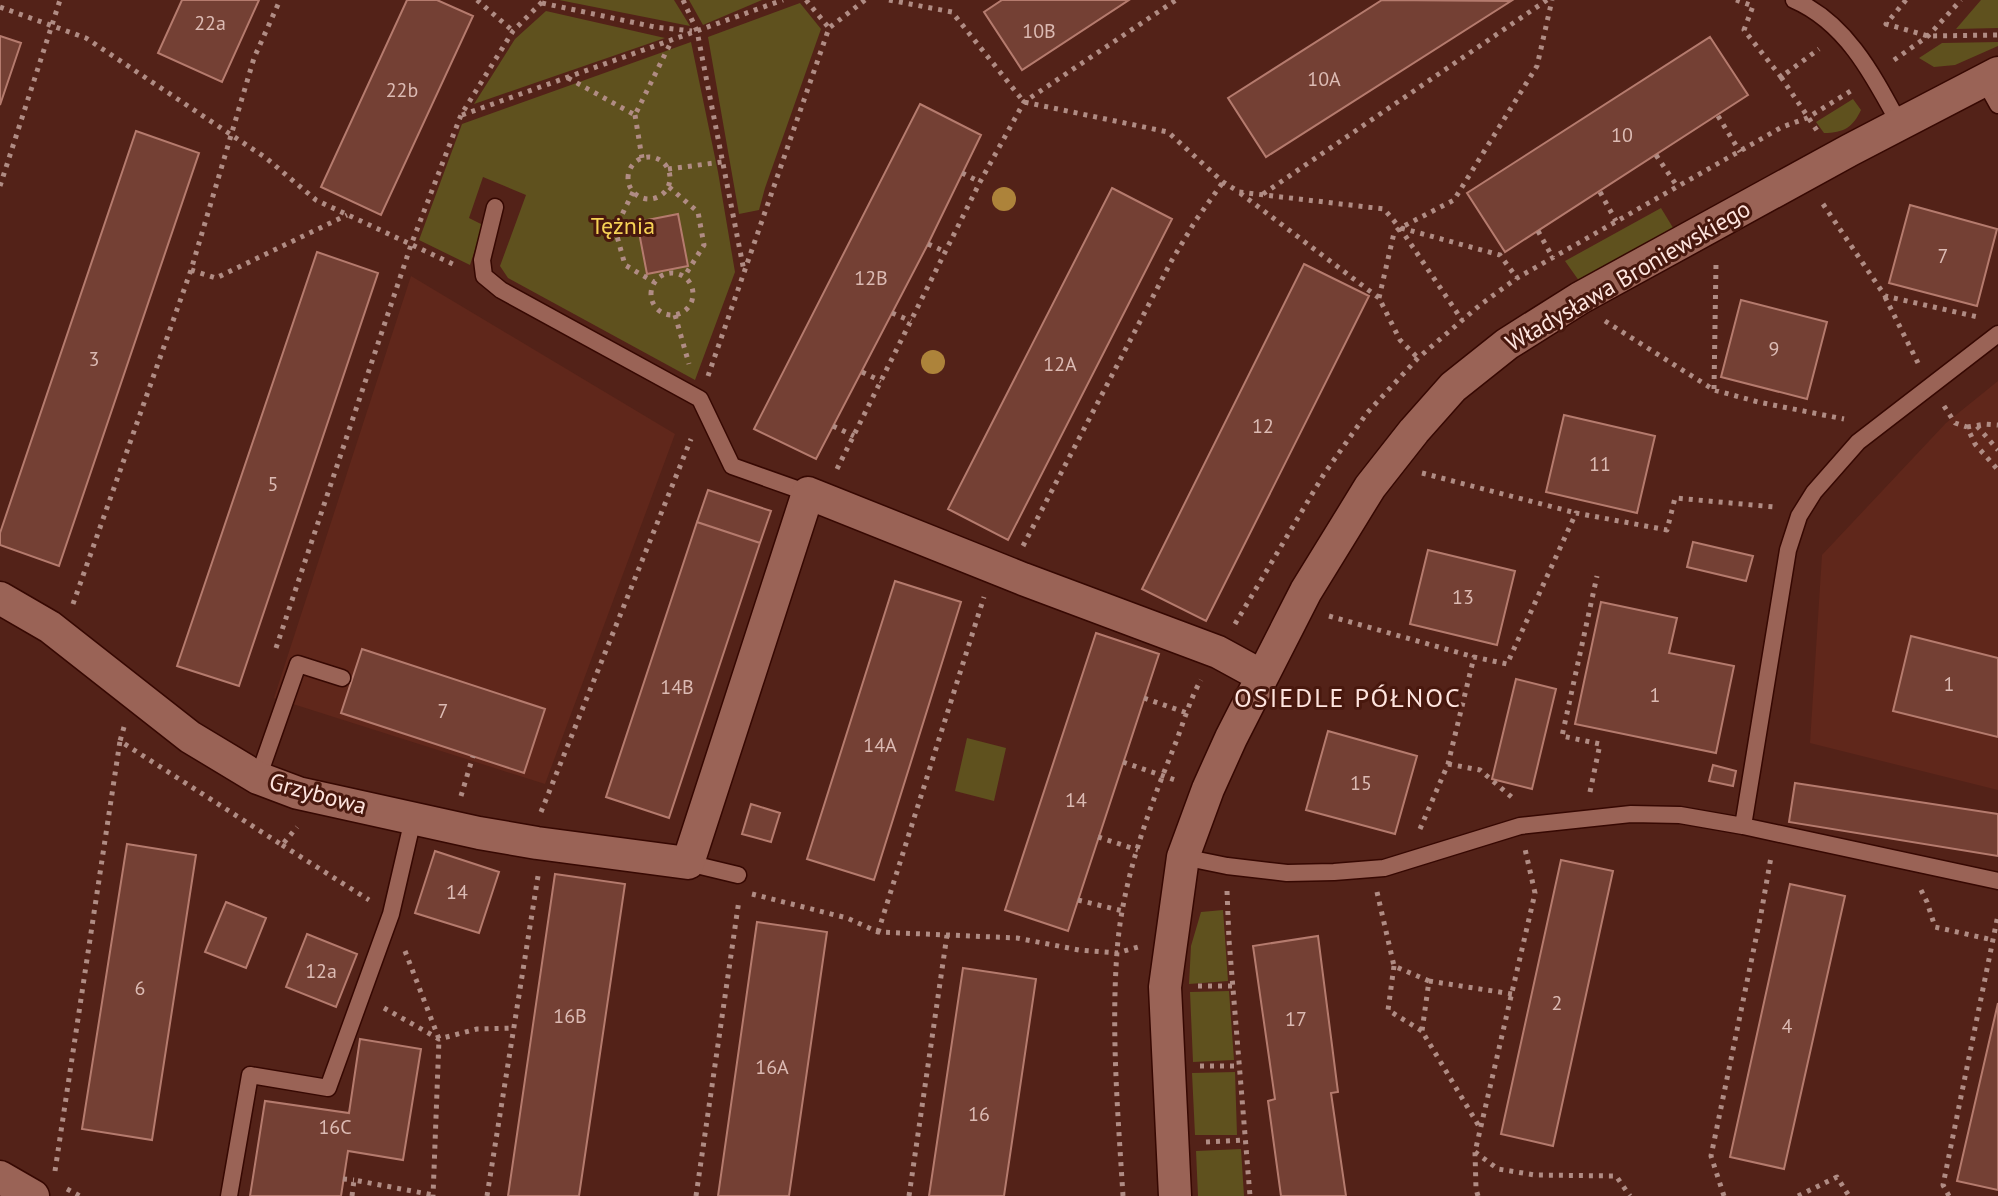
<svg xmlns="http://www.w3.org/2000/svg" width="1998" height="1196" viewBox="0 0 1998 1196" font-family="'PT Sans',sans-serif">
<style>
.built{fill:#60271b}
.green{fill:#5f511e}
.building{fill:#744034;stroke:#b57b6e;stroke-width:2}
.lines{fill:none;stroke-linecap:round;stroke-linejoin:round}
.lane-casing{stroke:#360802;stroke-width:19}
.street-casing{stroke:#360802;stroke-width:35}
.path{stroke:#b08c84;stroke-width:5;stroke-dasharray:4 6;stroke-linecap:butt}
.lane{stroke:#9a6356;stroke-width:16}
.street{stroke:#9a6356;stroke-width:32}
.tree{fill:#ad833a}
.labels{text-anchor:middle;stroke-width:6;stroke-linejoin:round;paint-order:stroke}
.number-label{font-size:20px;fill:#dcbbb4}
.park-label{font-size:24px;fill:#f6d255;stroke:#48180e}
.street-label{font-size:24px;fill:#fee4de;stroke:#48180e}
.neighbourhood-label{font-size:26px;letter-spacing:2px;fill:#fee4de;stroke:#48180e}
</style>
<rect width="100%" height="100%" fill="#532218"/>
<path class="built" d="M411,276L675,434L545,784L274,698Z
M1998,381V790L1810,743L1822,555L1946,423Z"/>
<path class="green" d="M559,0H674L690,26Z
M689,0H762L703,25Z
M1981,0H1998V28L1956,29Z
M800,3L821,29L765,188L759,210L739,214L708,37Z
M546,11L665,38L474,104L515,39Z
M691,42L718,172L735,272L695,380L508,278L500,266L526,195L483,177L469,218L483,225L470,265L419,240L462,124Z
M1998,42V46L1955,65L1934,67L1919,58L1942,43Z
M1853,99L1861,110C1853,127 1844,133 1824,133L1816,122Z
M1661,208L1675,231L1582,285L1565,261Z
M967,738L1006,748L994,801L955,791Z
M1223,910L1228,981L1189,984L1191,946L1201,912Z
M1229,991L1234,1060L1193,1062L1190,992Z
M1235,1072L1237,1135H1195L1192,1073Z
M1241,1149L1244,1196H1198L1196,1151Z"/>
<path class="building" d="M182,0H259L222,82L158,53Z
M407,0H437L473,16L381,215L321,187Z
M1002,0H1129L1022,70L984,12Z
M1382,0L1511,1L1266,157L1228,98Z
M0,36L21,43L0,105Z
M1710,37L1748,95L1505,252L1467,193Z
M920,104L981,135L928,244L816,459L754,429Z
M136,131L199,153L59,566L0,545V533Z
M1112,188L1172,219L1008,540L948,509Z
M1910,205L1997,229L1977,306L1889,283Z
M678,214L688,266L647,274L637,222Z
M317,252L378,273L239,686L177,666Z
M1304,264L1369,296L1206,621L1142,589Z
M1741,300L1827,322L1807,399L1721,377Z
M1564,415L1655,436L1637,513L1546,492Z
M708,490L771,511L760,543L697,522Z
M697,522L760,543L669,818L606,797Z
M1693,542L1753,556L1746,581L1687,567Z
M1428,550L1515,571L1497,645L1410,624Z
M895,581L961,602L874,880L807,859Z
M1601,602L1677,618L1669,653L1734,666L1716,753L1575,724Z
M1096,633L1159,654L1068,931L1005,910Z
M1911,636L1998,658V737L1893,711Z
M362,649L545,709L524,773L341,713Z
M1516,679L1556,689L1532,789L1492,779Z
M1328,731L1417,756L1395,834L1306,810Z
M1713,765L1736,771L1733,786L1709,781Z
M1795,783L1998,814V856L1789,822Z
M751,804L780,813L771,842L742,834Z
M127,844L196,855L152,1140L82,1129Z
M435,851L499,872L479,933L415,913Z
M1561,860L1613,871L1553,1146L1501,1134Z
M555,874L625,884L579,1196H508Z
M1790,884L1845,896L1784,1169L1730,1157Z
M226,902L266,918L246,968L205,952Z
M757,922L827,932L789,1196H718Z
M307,934L357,954L336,1007L286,987Z
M1318,936L1338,1092L1331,1093L1346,1196H1281L1268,1101L1275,1099L1253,946Z
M963,968L1036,979L1004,1196H929Z
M1998,1003V1190L1957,1181Z
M360,1039L421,1049L403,1160L348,1151L341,1196H250L265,1101L349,1113Z"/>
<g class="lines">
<g class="lane-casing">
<path id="lane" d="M1794,0C1847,23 1874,77 1900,125
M1984,80L1998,105
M495,207L482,260L484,276L501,290L700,399L732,466L808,493
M258,778L298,664L342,678
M1743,826L1788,550L1799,516L1814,492L1858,442L1998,334
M1183,857L1227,866L1287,873L1334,872L1384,868L1520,826L1631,814L1680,815L1743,826L1998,881
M688,863L738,875
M229,1196L250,1075L328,1088L391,914L413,819"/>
</g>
<g class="street-casing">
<path id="street" d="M0,598L50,627L190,737L258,778L298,793L479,833L537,843L688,863L808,493L1023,579L1218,652L1262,676
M0,1177L33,1196
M1175,1196L1165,987L1183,857L1208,789L1231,738L1306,591L1370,487L1414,431L1453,387L1507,344L1580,298L1850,150L1998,73"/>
</g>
<path class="path" d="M477,0L513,31
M683,0L697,31L744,271
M806,0L829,28
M889,0L952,12L1024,102L1168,132L1223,182L1239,192L1384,209L1400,228L1462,320
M1736,0L1753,6L1744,30L1781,77L1819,49
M1906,0L1886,24L1928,36L1998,35
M542,3L655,27L692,31
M0,7L86,38L266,158L316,200L457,266
M1894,60L1928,36L1961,0
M1781,77L1818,132
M568,78L635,115L672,40
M462,115L783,0
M635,115L642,158
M1718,116L1740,152
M1656,155L1677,186
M628 178a21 21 0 1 1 42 0a21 21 0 1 1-42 0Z
M668,169L722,162
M962,173L980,182
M0,186L60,0
M669,187L698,212L704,245L684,277
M633,192L615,229L625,265L654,282
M1600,192L1616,221
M1240,193L1379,298L1400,340L1418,358
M1263,194L1547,0
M1823,204L1885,296L1978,317
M1401,228L1500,255L1517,278
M1538,231L1553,258
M928,244L946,252
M191,270L216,278L347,215
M651 294a21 21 0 1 1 42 0a21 21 0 1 1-42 0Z
M1885,297L1918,363
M1379,298L1394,233L1400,228L1454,200L1537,66L1552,0
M892,313L911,321
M675,315L689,364
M1605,321L1714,390L1758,402L1844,419
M862,372L881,381
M708,376L829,28L865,0
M1714,389L1716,263
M1944,406L1955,423L1967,427L1975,444L1998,470
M833,426L854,436
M1977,426L1998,450
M1967,427L1985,424L1998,425
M837,469L980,182L1024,102L1176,0
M1422,473L1576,513
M1023,546L1172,260L1196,220L1223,182
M73,604L191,270L254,58L280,0
M1329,616L1474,657
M1235,624L1324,474L1367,413L1418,358L1480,305L1517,278L1782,127L1807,118L1854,89
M276,648L411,245L461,115L513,31L544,0
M1144,698L1187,713
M124,727L120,741L282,845L297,827
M1123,762L1178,781
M1448,764L1480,770L1515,800
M1590,792L1600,744L1562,736L1597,576
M461,796L473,756
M541,812L691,439
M1420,829L1448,764L1474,657L1507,664L1576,513L1667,530L1675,498L1775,507
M1098,837L1138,850
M282,845L369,900
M1921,890L1927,902L1935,927L1993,940
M1227,891L1229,940L1250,1196
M1377,892L1394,966L1429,981L1422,1031L1480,1128
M752,894L847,918L878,932L1017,938L1079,950L1117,953L1138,947
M1078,900L1123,911
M878,932L984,597
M405,951L439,1039L433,1196
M1394,966L1388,1010L1422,1031
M1429,981L1512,994
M1198,986H1233
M384,1008L439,1039L477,1029L514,1028
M1200,1066H1239
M1206,1142L1245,1140
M1475,1152L1498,1169L1535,1175L1616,1176L1630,1196
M55,1171L120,741
M343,1179L354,1180
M67,1189L80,1196
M352,1196L354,1180L433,1195
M487,1196L538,876
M696,1196L739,900
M909,1196L947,935
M1123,1196C1118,1115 1111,1033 1117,952C1122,880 1149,809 1176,742C1184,721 1190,699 1201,680
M1478,1196L1476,1189L1475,1152L1535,893L1525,849
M1724,1196L1711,1156L1761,914L1771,857
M1798,1196L1837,1177L1849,1196
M1949,1196L1943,1185L1998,915"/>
<use href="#lane" class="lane"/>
<use href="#street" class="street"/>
</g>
<g class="tree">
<circle cx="1004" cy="199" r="12"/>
<circle cx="933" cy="362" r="12"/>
</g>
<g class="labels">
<g class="number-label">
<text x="210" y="30">22a</text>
<text x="1039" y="38">10B</text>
<text x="1324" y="86">10A</text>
<text x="402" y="97">22b</text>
<text x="1622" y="142">10</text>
<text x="1943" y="263">7</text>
<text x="871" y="285">12B</text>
<text x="1774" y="356">9</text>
<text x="94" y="366">3</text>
<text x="1060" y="371">12A</text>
<text x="1263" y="433">12</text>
<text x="1600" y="471">11</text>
<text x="273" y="491">5</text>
<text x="1463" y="604">13</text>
<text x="1949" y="691">1</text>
<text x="677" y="694">14B</text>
<text x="1655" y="702">1</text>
<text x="443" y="718">7</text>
<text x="880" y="752">14A</text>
<text x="1361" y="790">15</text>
<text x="1076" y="807">14</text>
<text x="457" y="899">14</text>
<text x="321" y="978">12a</text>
<text x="140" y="995">6</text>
<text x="1557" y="1010">2</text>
<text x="570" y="1023">16B</text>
<text x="1296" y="1026">17</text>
<text x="1787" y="1033">4</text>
<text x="772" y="1074">16A</text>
<text x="979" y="1121">16</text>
<text x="335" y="1134">16C</text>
</g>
<g class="park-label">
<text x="623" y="234">Tężnia</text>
</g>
<g class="street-label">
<text transform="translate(1628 276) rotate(-30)" y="8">Władysława Broniewskiego</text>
<text transform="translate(318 794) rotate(15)" y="8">Grzybowa</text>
</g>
<g class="neighbourhood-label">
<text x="1348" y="707">OSIEDLE PÓŁNOC</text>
</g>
</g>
</svg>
